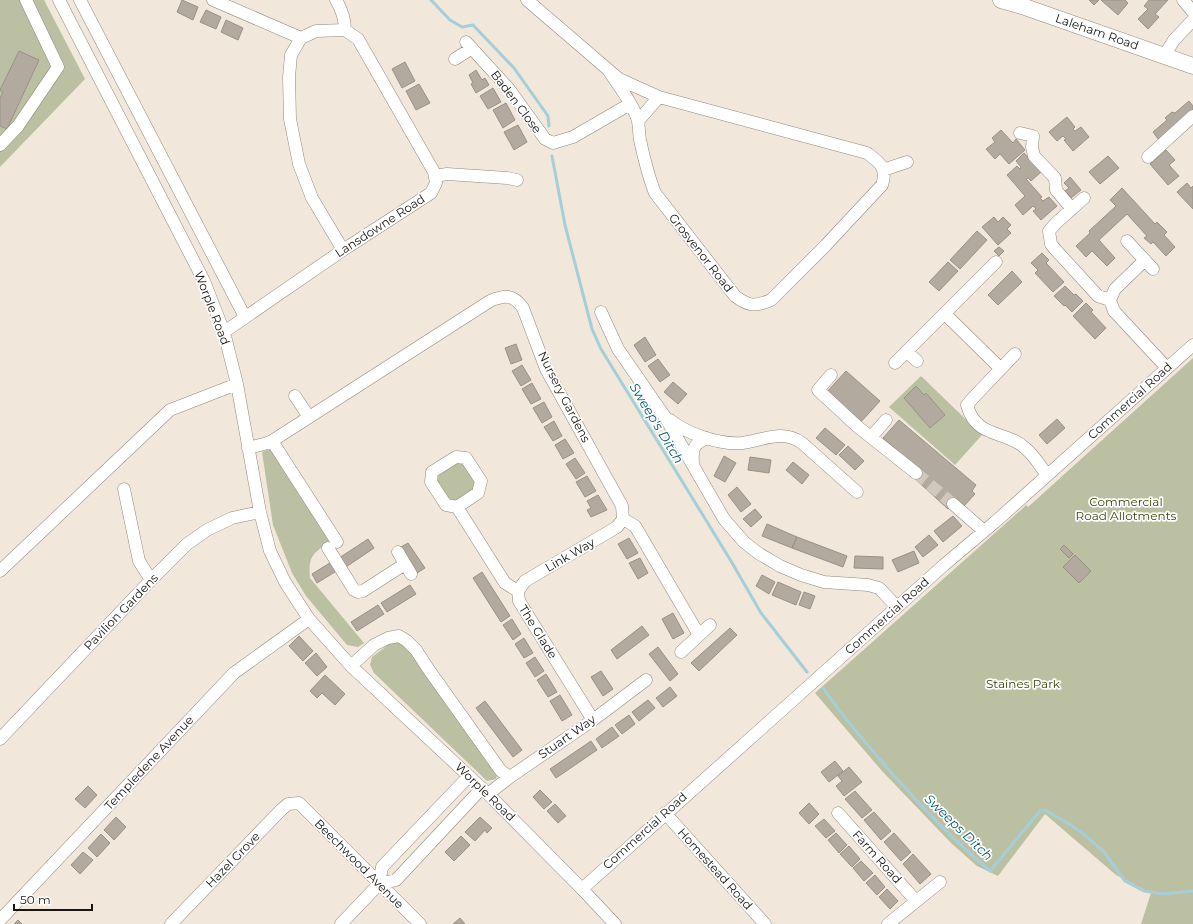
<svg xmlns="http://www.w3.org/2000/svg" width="1193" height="924" viewBox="0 0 1193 924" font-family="Montserrat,sans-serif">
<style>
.green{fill:#bbc0a3}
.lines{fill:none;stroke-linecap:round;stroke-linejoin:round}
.stream{stroke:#a5ced9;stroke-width:3}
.building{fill:#b3aa9f;stroke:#9a9186}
.minor-tunnel{stroke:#d1c8bd;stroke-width:12;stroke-dasharray:12 6;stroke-linecap:butt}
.minor-casing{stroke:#91887d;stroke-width:13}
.major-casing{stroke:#91887d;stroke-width:17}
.minor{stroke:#fff;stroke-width:12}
.major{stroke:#fff;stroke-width:16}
.labels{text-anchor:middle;stroke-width:3.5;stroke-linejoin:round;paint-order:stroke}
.street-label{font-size:12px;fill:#191612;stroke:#fff}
.park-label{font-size:12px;fill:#40450c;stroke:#fff}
.water-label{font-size:13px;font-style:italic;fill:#005a6a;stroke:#fff}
</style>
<rect width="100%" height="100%" fill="#f1e7db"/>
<path class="green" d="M0,0H44L85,79L0,167Z
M1193,358V924H1141L1151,893L1116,875L1045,814L998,876L977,866L951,843L882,771L815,693L1022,509L1026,505L1028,507Z
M921,376L982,435L955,465L889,407Z
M270,449L329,541C313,555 308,555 310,578L364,643L358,647L347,645L306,596L292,573L273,525L262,452Z
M456,462L466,465L476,481L473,491L457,502H450L437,484L439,473Z
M398,641L407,645L498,772L496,779L487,781L374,673L370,665L372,657L392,642Z"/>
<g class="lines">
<path class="stream" d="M431,0L450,20L462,27L473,25L514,68L548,116L549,126
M552,156L565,225L592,329L601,349L731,561L761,613L807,672
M823,688C846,721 872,751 899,781C927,813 957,843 990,871L1040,811L1045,810L1071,825L1086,836L1104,852L1125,881L1144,891L1163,894L1193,891"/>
</g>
<path class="building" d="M182,0L198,7L193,20L177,12Z
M1089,0H1099L1094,5Z
M1101,0H1125L1128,3L1118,15Z
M1149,0H1168L1155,14L1159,17L1148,29L1138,19L1148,9L1144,6Z
M206,10L221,17L216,29L200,22Z
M226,20L243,28L238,40L221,32Z
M19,51L39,60L7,129L0,126V98L3,92L0,90Z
M405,62L415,81L402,88L392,69Z
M476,70L482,80L485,78L489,85L476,93L471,84L473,83L469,75Z
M419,84L430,103L416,110L406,91Z
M493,88L501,102L488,109L480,96Z
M1189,101L1193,106V112L1159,140L1153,132L1167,120L1165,118L1172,112L1175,113Z
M506,103L515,120L503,128L493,110Z
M1067,117L1075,127L1073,129L1075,131L1081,127L1089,137L1073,151L1064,140L1066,139L1063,136L1057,141L1049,132Z
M518,125L527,142L514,150L504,132Z
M1001,130L1013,143L1016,139L1025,150L1009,164L1000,154L995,159L986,149L995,142L992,138Z
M1166,150L1175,160L1169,165L1179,176L1168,185L1150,164Z
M1024,153L1041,172L1031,181L1028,178L1026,179L1042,197L1040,198L1043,201L1049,197L1057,206L1041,220L1033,211L1036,209L1033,206L1023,215L1015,205L1025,196L1007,175L1017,166L1020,169L1021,167L1016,161Z
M1108,156L1119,168L1100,184L1089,172Z
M1070,177L1081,190L1071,198L1065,191L1069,188L1064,183Z
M1187,183L1191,188L1193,186V209L1177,192Z
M1122,188L1155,224L1157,222L1167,232L1164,235L1175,247L1166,256L1153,242L1151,244L1144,238L1147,236L1127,214L1099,240L1115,258L1107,266L1092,251L1086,257L1076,246L1090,233L1089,231L1116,206L1110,200Z
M994,217L998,222L1003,217L1011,225L1007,229L1011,233L998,245L982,227Z
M977,231L987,240L960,269L950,260Z
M999,247L1004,251L999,256L994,251Z
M1042,253L1049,260L1046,263L1064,282L1053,292L1035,273L1038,270L1031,263Z
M948,262L958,271L939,291L929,282Z
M1012,271L1022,282L998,305L988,295Z
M1065,286L1074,295L1076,294L1083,301L1072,312L1065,305L1064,306L1054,296Z
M1086,303L1093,310L1091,312L1106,328L1095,339L1073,316Z
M645,337L656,355L645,362L634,345Z
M516,344L522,360L511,364L505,348Z
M658,359L670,375L660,382L648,366Z
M522,365L531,380L521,386L512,371Z
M846,371L880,401L859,424L825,394Z
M673,382L687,394L678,404L664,392Z
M532,383L541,399L531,404L522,389Z
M916,386L924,395L926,393L945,415L930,428L904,398Z
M544,402L552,417L542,423L533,408Z
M1057,419L1065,428L1047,444L1039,435Z
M899,420L976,485L972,491L975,494L963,507L956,501L948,509L913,477L919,470L883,438Z
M554,421L562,436L553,441L544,427Z
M825,428L845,445L836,455L816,438Z
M565,439L574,453L563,459L555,445Z
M848,446L864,461L855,470L839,455Z
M724,456L736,463L725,482L714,476Z
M750,457L771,460L769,473L748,470Z
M575,458L585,473L576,479L566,464Z
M793,462L809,475L802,484L786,470Z
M587,476L596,491L585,497L576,482Z
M737,487L751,504L741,512L728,495Z
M598,495L607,510L591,517L587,510L591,508L587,501Z
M755,509L762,517L751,527L743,519Z
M953,516L962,526L943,542L934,531Z
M767,524L797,537L792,548L762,536Z
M929,535L938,545L923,557L915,547Z
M797,537L847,556L843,567L792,548Z
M629,538L638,553L627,559L618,544Z
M368,539L374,548L346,567L339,558Z
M408,543L425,568L417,573L401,547Z
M1064,545L1073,554L1069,558L1060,549Z
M914,551L919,563L898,572L892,560Z
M1075,555L1091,571L1079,583L1063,567Z
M855,556L883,557V569L854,568Z
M640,558L648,573L638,579L629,563Z
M333,561L338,570L317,583L312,574Z
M482,572L510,616L501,622L473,578Z
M762,575L775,582L769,594L756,586Z
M778,582L801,592L796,605L772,595Z
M410,585L416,594L387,612L381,603Z
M804,592L815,596L810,609L799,605Z
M378,605L384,614L357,631L351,622Z
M673,613L684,633L673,639L662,619Z
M512,619L521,634L513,640L503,625Z
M642,626L649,635L617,659L611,650Z
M730,628L737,635L699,671L691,663Z
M299,636L313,651L303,661L289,646Z
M524,638L533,653L524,658L515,644Z
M658,647L678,674L670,681L649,654Z
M316,653L327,667L317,676L305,663Z
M535,657L544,671L535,677L526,663Z
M601,671L613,689L603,696L591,677Z
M546,674L557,692L548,697L537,680Z
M325,675L345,694L335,705L322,693L317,698L310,691Z
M670,687L677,696L663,707L656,698Z
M560,695L572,715L562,721L550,701Z
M648,700L655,708L639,721L632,712Z
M485,701L522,750L513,757L476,708Z
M629,715L635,724L622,734L615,725Z
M612,727L619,736L602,748L596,739Z
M591,741L597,750L556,778L550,769Z
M835,761L843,771L829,782L821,772Z
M849,767L862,782L844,796L836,786L842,781L838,776Z
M88,786L97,795L85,808L75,799Z
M540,790L552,802L544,809L533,797Z
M855,791L872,810L862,818L845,799Z
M809,803L819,814L809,824L799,813Z
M555,804L566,816L558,823L547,811Z
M874,812L891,831L881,840L864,820Z
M116,817L126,827L114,840L104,830Z
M480,817L492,828L487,833L485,830L475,841L465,832Z
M824,819L835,831L826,838L815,826Z
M836,833L847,845L839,853L828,840Z
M894,833L911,852L901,861L884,842Z
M101,834L110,843L97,857L88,848Z
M461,836L470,845L454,861L445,852Z
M849,846L860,859L852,867L840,854Z
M83,852L93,860L80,874L71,865Z
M913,854L931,874L920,884L903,864Z
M861,861L873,873L864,881L853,868Z
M875,875L885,887L877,895L866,883Z
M887,889L898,901L890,909L879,897Z
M460,918L465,924H453Z
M18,920L22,924H14Z"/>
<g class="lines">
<path class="minor-tunnel" d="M916,473L953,504"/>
<g class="minor-casing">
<path id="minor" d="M59,0L204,281L224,332L237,384L260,512L270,551L285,582L309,619L351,666L488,794L582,889L615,924
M80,0L245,317
M213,0L301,38
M336,0C342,10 345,18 345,30
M527,0L619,79L659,97L867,153C879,162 888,168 882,185L826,245L771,300C755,307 748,306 735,296L655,193C648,176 644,158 640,140C639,134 639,127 638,121C634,105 618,85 609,71
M1183,0L1193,12
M466,42L509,89L545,139L553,143L573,137L630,104
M1164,56L1174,40L1193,20
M455,59L472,48
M638,121L659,97
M1020,133L1033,136L1032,147L1034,156L1055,178L1056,190L1072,209
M0,145L18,126L58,67L26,0
M1148,157L1193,116
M883,170L907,162
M435,176L447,174L507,178L517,180
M1084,198L1056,223L1049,231L1051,244L1054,248L1098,296L1110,300L1114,311L1167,368
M1127,241L1153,269
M343,250L312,198L299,164L290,119L289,77L291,55L301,38L316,31L345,30
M1110,300L1115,289L1145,260
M601,312L618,349L665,417L724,519L744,542L758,553L780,566L801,575L824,582L868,585L879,588L897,607
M945,314L1000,368
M224,332L343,250L431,193L436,183L434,172L358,39L345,30
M907,352L917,361
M1015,354L973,398L967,405C976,439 1006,430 1025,448C1034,455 1040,466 1047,475
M895,363L996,262
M831,375L818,390L858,427L916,473
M295,396L309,417
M670,420C687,434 720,445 742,443C764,440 782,429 802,443L857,492
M871,437L886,420
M272,441L337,542
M248,448L264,444L272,441L490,301C505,295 513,294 523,308L546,369L622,506L623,519L635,526L699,635
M693,465C692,449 693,444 707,438
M124,489L139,561L151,580
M953,504L984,531
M457,507L478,493L481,481L466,458L456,457L432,472L431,482L446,505L457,507L505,583L518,591L519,601L593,720
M328,548L354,590L358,592L363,591L405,564L398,552
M405,564L411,574
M0,571L170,410L237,384
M518,591L525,581L617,527L623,519
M681,652L710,625
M351,666L374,645L388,638L399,636L407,641L416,650L429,670L501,771L510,777
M0,739L151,580L187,544L207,530L232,518L260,512
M488,794L510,777L593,720L646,680
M665,813L765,924
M838,813L916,901
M379,884L382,867L469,776
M582,889L944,565L995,522L1193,345
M0,920L234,673L309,619
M171,924L281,810L288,804L299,803L420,924
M341,924L379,884L396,880L482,788
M888,924L940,882"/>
</g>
<g class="major-casing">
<path id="major" d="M1001,0L1022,6L1193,66"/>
</g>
<use href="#minor" class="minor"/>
<use href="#major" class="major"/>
</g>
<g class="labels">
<g class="street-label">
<text transform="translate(1097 32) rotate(19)" y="4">Laleham Road</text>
<text transform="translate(516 102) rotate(53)" y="4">Baden Close</text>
<text transform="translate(380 226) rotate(-33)" y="4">Lansdowne Road</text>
<text transform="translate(701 253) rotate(52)" y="4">Grosvenor Road</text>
<text transform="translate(212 308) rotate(69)" y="4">Worple Road</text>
<text transform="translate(564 397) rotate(63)" y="4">Nursery Gardens</text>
<text transform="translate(1130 401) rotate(-42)" y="4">Commercial Road</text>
<text transform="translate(570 555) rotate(-30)" y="4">Link Way</text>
<text transform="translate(121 612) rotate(-46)" y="4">Pavilion Gardens</text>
<text transform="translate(887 616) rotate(-42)" y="4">Commercial Road</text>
<text transform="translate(538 632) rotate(58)" y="4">The Glade</text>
<text transform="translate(567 737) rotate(-35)" y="4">Stuart Way</text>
<text transform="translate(149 763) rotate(-47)" y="4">Templedene Avenue</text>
<text transform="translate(485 792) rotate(44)" y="4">Worple Road</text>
<text transform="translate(645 831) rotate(-42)" y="4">Commercial Road</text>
<text transform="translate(877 857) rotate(48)" y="4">Farm Road</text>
<text transform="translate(233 860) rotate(-46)" y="4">Hazel Grove</text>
<text transform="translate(359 864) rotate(45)" y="4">Beechwood Avenue</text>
<text transform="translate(715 869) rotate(48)" y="4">Homestead Road</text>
</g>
<g class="park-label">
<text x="1126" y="506">Commercial<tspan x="1126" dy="14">Road Allotments</tspan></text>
<text x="1023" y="688">Staines Park</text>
</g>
<g class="water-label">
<text transform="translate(657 423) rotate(59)" y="5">Sweep's Ditch</text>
<text transform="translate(959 827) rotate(44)" y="5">Sweeps Ditch</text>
</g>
</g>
<path d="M14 904v6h78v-6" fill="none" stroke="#191612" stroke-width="2"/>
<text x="20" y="904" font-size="12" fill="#191612" stroke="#ffffff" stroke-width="3" paint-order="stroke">50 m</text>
</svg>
